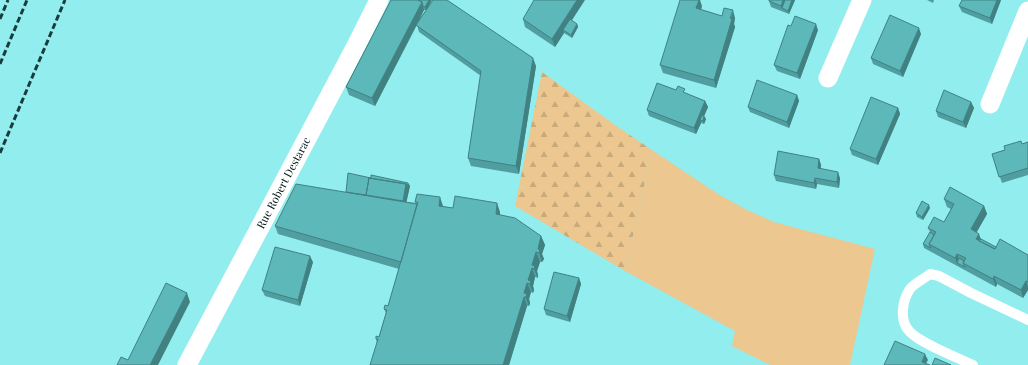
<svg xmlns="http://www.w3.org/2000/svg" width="1028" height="365" viewBox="0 0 1028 365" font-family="'Playfair Display',serif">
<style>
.grass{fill:#ecc790}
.forest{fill:url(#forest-firs)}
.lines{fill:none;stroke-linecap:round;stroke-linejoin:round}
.lane{stroke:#fff;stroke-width:10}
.street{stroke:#fff;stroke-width:19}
.rail{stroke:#1a3c3d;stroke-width:3;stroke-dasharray:6 3;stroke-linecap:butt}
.wall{fill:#509e9f;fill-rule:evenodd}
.shaded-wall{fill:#418182}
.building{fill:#5db8b9;stroke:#418182}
.labels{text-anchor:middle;stroke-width:3.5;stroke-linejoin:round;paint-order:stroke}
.street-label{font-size:11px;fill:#001617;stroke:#f5fdfd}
</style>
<defs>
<pattern id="forest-firs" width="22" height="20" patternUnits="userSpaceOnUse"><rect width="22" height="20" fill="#ecc790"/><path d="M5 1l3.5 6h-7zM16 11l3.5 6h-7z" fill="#c9aa7b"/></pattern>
</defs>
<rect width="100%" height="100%" fill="#92edee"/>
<path class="grass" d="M652,150L718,194L747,210L774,222L875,249L850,365H770L732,346L735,331L625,271Z"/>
<path class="forest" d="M542,72L615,125L652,150L625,271L515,206Z"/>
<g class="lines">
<path class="lane" d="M973,365C956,357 922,344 910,332C899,321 902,301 910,289C914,283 924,279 930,274L939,276L971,293L1028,320"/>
<g class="street">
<path d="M828,78L862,0"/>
<path d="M990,104L1028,11"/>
<path id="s1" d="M187,365L356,46L379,0"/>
</g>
<path class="rail" d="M0,19L8,0
M0,64L27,0
M0,153L65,0"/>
</g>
<path class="wall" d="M391,0L428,7L536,66L519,174L471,166L468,158L481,76L419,32L417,25L375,106L349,95L346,87ZM424,10H426L419,21Z
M795,0L789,14L771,7L769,1Z
M927,0H934L933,3Z
M1001,0L992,24L962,12L959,6Z
M702,6L701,10L722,16L735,18L734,24L735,27L716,88L663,73L660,65Z
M523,19L572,21L577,24L578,27L572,38L564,33L555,47L525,27Z
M791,26L818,30L800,79L777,71L774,65Z
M921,34L903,77L873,64L871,58Z
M686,94L705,101L708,107L704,116L706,119L704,124L701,123L696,134L649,116L647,110Z
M797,95L799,101L789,128L750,112L748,107Z
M971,102L974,108L966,128L938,117L936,111Z
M898,108L900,114L878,165L852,155L850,149Z
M1028,142V175L1002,183L992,154Z
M819,159L821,165V168L840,178L839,188L817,184L816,189L776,181L774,175Z
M371,178L408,183L410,186L406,202L416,203L415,202L453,208L500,212V215L541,236L545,245L542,254L544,259L542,262H540L537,271L538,275V278L535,277L533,286L534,290L533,293L531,292L529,299L530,303L529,306H527L509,365H370L377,343L376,339L379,337L386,313L384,309L388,306L399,269L278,234L275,226L346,192Z
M944,199L984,206L987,214L976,233L981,239L996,247L1028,255V290L1023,298L997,284L996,287L924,248L923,244L930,232L928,228L944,222L951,209L947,207Z
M930,208L923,220L917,217L916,213Z
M313,262L300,306L265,296L262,290Z
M579,278L581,284L570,322L546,315L544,309Z"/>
<path class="shaded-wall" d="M429,0H432L426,11L425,7Z
M577,0H585L565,31L563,30L564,33L555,47L552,39Z
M699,0H700L702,6L699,16L696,8Z
M783,0H788L782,8L781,6Z
M792,0H795L789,14L788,11Z
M997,0H1001L992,24L990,18Z
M422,2L424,10L375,106L372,98Z
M733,10L735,18L734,24L735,27L716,88L714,80Z
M577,24L578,27L572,38L571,35Z
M816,24L818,30L800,79L797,73Z
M919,28L921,34L903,77L900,71Z
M533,58L536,66L519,174L516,166Z
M797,95L799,101L789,128L787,122Z
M705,101L708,107L702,121L700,120L701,123L696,134L694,128Z
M971,102L974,108L966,128L963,122Z
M898,108L900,114L878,165L876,159Z
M704,116L706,119L704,124L703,121Z
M819,159L821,165L820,174L818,168Z
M838,172L840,178L839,188L837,182Z
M815,178L817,184L816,189L814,183Z
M408,183L410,186L405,209L403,203L406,184Z
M440,197L443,206V215L439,206Z
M497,203L500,212L499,223L496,214Z
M929,205L930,208L923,220L922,217Z
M984,206L987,214L974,237L971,229Z
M979,234L982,242L976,239Z
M541,236L545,245L542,254L544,259L542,262L538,249Z
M536,252L540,262L537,271L538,275V278L534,269L532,265Z
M957,254L960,262L957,263L955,258Z
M310,256L313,262L300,306L298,300Z
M532,268L535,277L533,286L534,290L533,293L528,280Z
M994,276L997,284L996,287L993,279Z
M579,278L581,284L570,322L567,316Z
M1026,281L1028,287V290L1023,298L1021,290Z
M527,283L531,292L529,299L530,303L529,306L524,293Z
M187,293L190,302L158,365H150Z
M524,297L527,306L509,365H503Z
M925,354L928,360L925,365L922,362Z"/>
<path class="building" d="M391,0H418L422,2L372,98L346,87Z
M418,0H429L425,7L423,6L422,2Z
M433,0H447L533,58L516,166L468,158L481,71L416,25Z
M534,0H577L552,39L523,19Z
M680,0H699L696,8L722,16L724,8L733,10L730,18L732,19L714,80L660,65Z
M769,0H783L781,6L769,1Z
M785,0H792L788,11L782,8Z
M962,0H997L990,18L959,6Z
M890,15L919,28L900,71L871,58Z
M795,16L816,24L797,73L774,65L788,25L791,26Z
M570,19L577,24L571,35L563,30Z
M757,80L797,95L787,122L748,107Z
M657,83L676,90L678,86L685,89L683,92L705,101L694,128L647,110Z
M944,90L971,102L963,122L936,111Z
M871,97L898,108L876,159L850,149Z
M702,115L704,116L703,121L700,120Z
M1021,141L1022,144L1028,142V168L999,177L992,154L1005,150L1004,146Z
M778,151L819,159L818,168L838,172L837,182L815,178L814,183L774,175Z
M348,173L371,178V175L408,183L407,187L406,184L369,178L366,195L346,192Z
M369,178L406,184L403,201L366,195Z
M296,184L417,204L401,262L275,226Z
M950,187L984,206L971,229L979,234L976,239L995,249L1000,239L1028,255V282L1026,281L1021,290L994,276L993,279L963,263L966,258L957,254L955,258L929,244L936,232L928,228L934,217L944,222L954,204L944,199Z
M417,194L440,197L439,206L453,208L455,196L497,203L496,214L515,218L541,236L538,249L540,250L539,253L536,252L532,265L535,266L534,269L532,268L528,280L531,281L530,284L527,283L524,293L527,294L526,297H524L503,365H370L378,339H376V336L379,337L387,310L384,309L385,305L388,306L401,261L418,202H415Z
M922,201L929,205L922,217L916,213Z
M930,232L934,235L929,244L931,248L923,244Z
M981,239L996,247L995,249L979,241Z
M275,247L310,256L298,300L262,290Z
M959,258L964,261L963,263L965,267L957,263Z
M554,272L579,278L567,316L544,309Z
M166,283L187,293L150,365H117L121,357L128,360Z
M895,341L925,354L922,362L930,365H884Z
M935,358L951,365H932Z"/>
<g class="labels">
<g class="street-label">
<text dy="4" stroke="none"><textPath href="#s1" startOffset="206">Rue Robert Destarac</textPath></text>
</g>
</g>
</svg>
